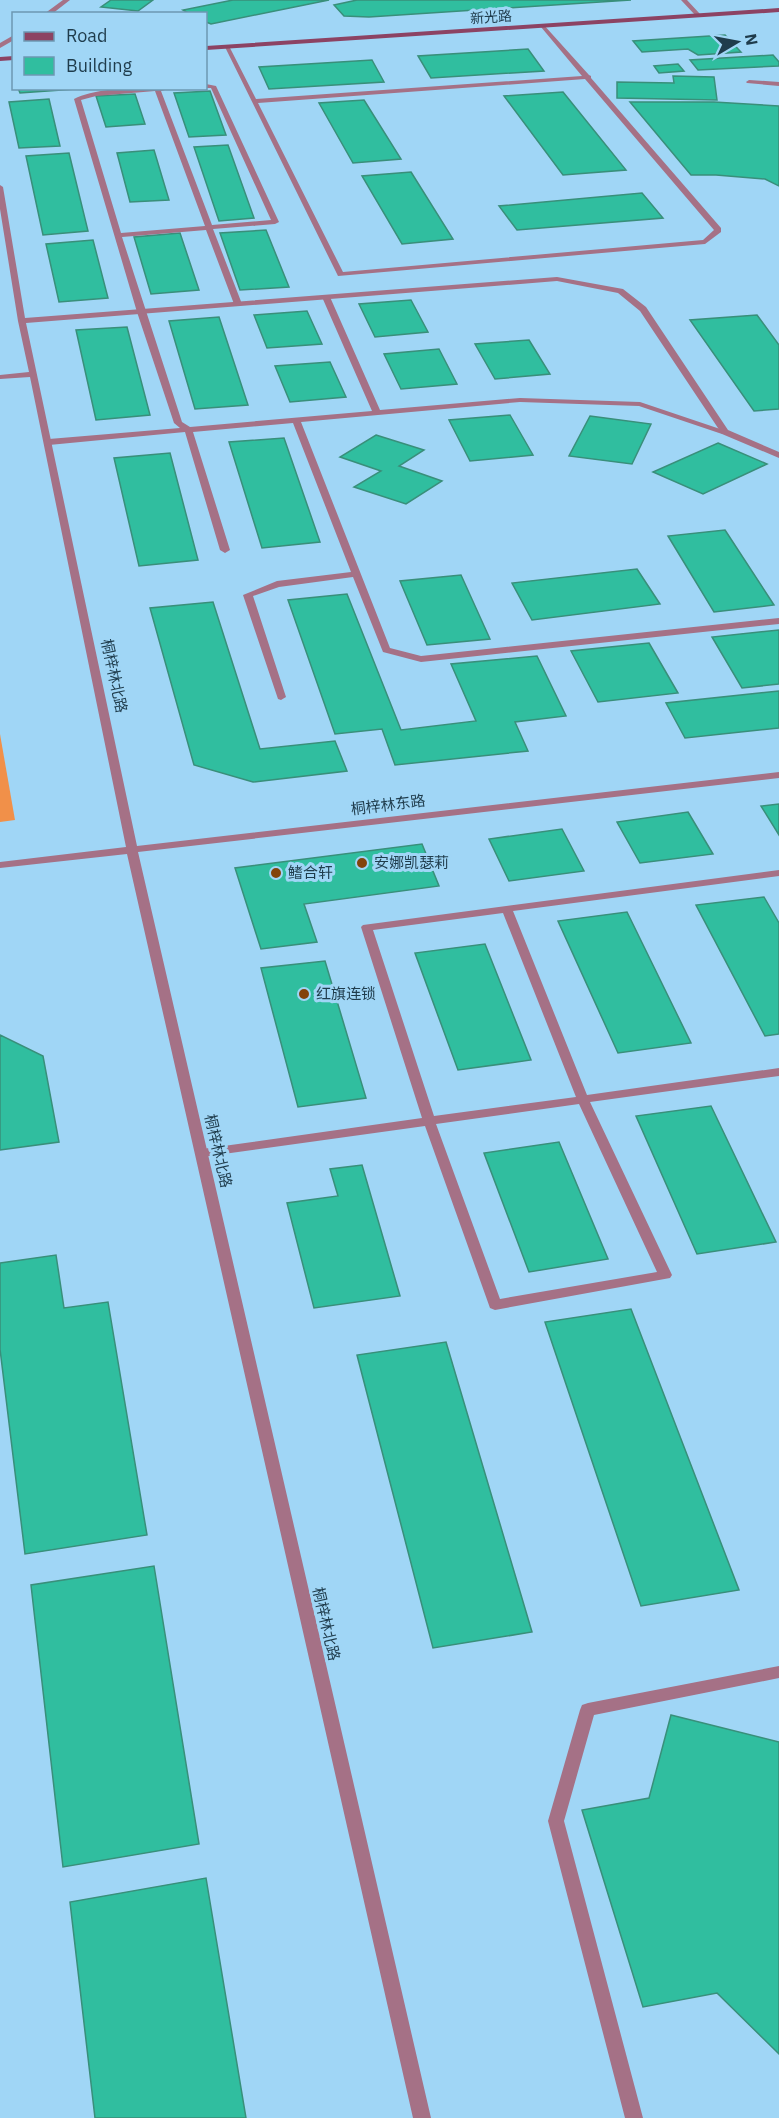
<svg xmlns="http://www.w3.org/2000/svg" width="779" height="2118" viewBox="0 0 779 2118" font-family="'IBM Plex Sans','Noto Sans SC',sans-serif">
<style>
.green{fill:#f19049}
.building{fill:#30be9f;stroke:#398f7a;stroke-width:1.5}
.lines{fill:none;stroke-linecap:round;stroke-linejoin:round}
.service{fill:#a57186;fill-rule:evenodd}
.minor{fill:#a57186;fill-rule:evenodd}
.secondary{fill:#8c4363;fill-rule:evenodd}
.poi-dot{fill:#83430b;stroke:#a0d6f6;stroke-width:2}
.labels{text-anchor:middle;stroke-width:6;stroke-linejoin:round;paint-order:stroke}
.far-street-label{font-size:14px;fill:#1f3c4c;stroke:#a0d6f6}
.street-label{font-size:15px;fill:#1f3c4c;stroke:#a0d6f6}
.poi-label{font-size:15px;fill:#1f3c4c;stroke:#a0d6f6;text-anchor:start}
</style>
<rect width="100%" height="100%" fill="#a0d6f6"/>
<path class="green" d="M0,734L15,820L0,822Z"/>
<path class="building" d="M111,0H153L138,11L101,7Z
M233,0H329L211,24L206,22V14H190L183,10Z
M357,0H631L369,17L344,16L334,5Z
M725,35L741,52L698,55L688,49L642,52L633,41Z
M528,49L544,71L431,78L418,56Z
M773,55L779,62V66L698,70L690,60Z
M372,60L384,82L269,89L259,67Z
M678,64L684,71L659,73L654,66Z
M673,76L714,77L717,100L617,98V82L674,83Z
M18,88H90L20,93Z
M210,91L226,135L189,137L174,93Z
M563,92L626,170L563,175L504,96Z
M135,94L145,124L106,127L96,96Z
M49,99L60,146L19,148L9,102Z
M364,100L401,159L353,163L319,103Z
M630,102H714L779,106V186L765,179L716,175H691Z
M228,145L254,218L219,221L194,147Z
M154,150L169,200L130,202L117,153Z
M69,153L88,231L43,235L26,156Z
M411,172L453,239L402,244L362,176Z
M642,193L663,218L517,230L499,206Z
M266,230L289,287L240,290L220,233Z
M180,233L199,290L151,294L134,237Z
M93,240L108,298L59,302L46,244Z
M411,300L428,332L375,337L359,304Z
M307,311L322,344L267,348L254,315Z
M757,315L779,345V409L754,411L690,320Z
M219,317L248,405L195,409L169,321Z
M127,327L150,415L96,420L76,330Z
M529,340L550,374L495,379L475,344Z
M439,349L457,384L401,389L384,354Z
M330,362L346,397L290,402L275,366Z
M510,415L533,455L470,461L449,420Z
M590,416L651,424L632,464L569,456Z
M376,435L424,450L399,466L442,481L406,504L354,487L381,471L340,457Z
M284,438L320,542L262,548L229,442Z
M718,443L767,464L703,494L653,472Z
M170,453L198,560L139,566L114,458Z
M725,530L774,605L714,612L668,536Z
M637,569L660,604L532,620L512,583Z
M461,575L490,639L427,645L400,581Z
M347,594L401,730L476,721L451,664L537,656L566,716L515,722L528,751L395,765L382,729L335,734L288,600Z
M213,602L260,749L335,741L347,771L253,782L194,765L150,608Z
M779,630V684L742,688L712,637Z
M649,643L678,693L598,702L571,651Z
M779,691V728L685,738L666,703Z
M779,804V835L761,806Z
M688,812L713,854L640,863L617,822Z
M562,829L584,871L509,881L489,839Z
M422,844L439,886L304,904L317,942L261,949L235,868Z
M764,897L779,923V1034L765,1036L696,905Z
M627,912L691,1043L618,1053L558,921Z
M485,944L531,1060L458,1070L415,953Z
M325,961L366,1098L298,1107L261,968Z
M0,1035L43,1056L59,1142L0,1150Z
M711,1106L776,1242L697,1254L636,1116Z
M559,1142L608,1259L529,1272L484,1153Z
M362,1165L400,1296L314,1308L287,1203L338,1196L330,1169Z
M56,1255L64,1308L108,1302L147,1535L25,1554L0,1349V1263Z
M631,1309L739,1590L641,1606L545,1322Z
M446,1342L532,1632L433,1648L357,1355Z
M154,1566L199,1844L63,1867L31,1585Z
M671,1715L779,1742V2054L717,1993L643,2007L582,1810L649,1798Z
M206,1878L246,2118H95L70,1902Z"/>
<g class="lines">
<path class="service" d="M543,24L589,75L591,76V78L721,228V232L705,244L338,276L224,45L229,46L256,99L582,76L541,27ZM585,79L714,230L703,240L343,272L258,103Z
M749,80L779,82V86L747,83L746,82Z
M206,84L216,86L279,222L275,224L213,229L242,304L238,306L234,304L206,230L122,237L182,422L190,427L372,411L322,297L326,295L330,297L380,410L520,398L640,402L729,432L722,434L639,406L520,402L301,422L390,648L421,656L779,618V624L421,662L383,652L353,577L279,587L253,596L286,697L281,700L278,699L243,595L277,581L351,572L293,423L193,432L230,550L225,553L220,550L185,432L49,445L45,442L49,439L180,428L174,423L137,312L74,99C98,86 145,88 173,88L161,91L212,225L271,220L211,88H206ZM155,91L205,226L121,233L81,100L96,96Z
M779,870V876L513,911L587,1095L779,1068V1076L590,1102L672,1275L670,1278L495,1310L490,1308L425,1126L202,1157L196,1153L202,1149L422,1118L361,927L363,925ZM503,913L576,1097L434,1116L373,930ZM579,1104L657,1272L500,1299L436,1124Z
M779,1666V1678L594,1715L564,1821L643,2118H625L548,1821L580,1710L582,1705L588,1703Z"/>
<path class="minor" d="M63,0H70L52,14H44Z
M681,0H687L700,14V16H696Z
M14,35V40L0,48V43Z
M0,185L3,187L25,318L557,277L623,289L646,307L728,430L779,452V458L722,434L640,311L618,293L557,281L26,323L137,846L779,772V778L138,852L431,2118H413L127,854L0,868V862L126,847L30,377L0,379V375L29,372L18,321L0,209Z"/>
<path class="secondary" d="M779,8V12L206,50V46Z
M14,56V60L0,61V57Z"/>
</g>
<g class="poi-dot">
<circle cx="362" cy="863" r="6"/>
<circle cx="276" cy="873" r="6"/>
<circle cx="304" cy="994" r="6"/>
</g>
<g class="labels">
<g class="far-street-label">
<text transform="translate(491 17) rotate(-4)" y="5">新光路</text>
</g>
<g class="street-label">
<text transform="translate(114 676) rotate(78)" y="5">桐梓林北路</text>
<text transform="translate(388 805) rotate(-7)" y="5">桐梓林东路</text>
<text transform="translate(218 1151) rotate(77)" y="5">桐梓林北路</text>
<text transform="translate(326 1624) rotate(77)" y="5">桐梓林北路</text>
</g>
<g class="poi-label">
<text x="374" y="868">安娜凯瑟莉</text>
<text x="288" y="878">鳍合轩</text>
<text x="316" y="999">红旗连锁</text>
</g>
</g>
<rect x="12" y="12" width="195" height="78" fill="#a0d6f6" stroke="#6c98b2" stroke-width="1.5"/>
<rect x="24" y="32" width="30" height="9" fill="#8c4363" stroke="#6c98b2" stroke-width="1.5"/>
<text x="66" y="42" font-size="18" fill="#1f3c4c">Road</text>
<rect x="24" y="57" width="30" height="18" fill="#30be9f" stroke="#6c98b2" stroke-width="1.5"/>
<text x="66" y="72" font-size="18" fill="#1f3c4c">Building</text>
<g transform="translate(737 42) rotate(80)" stroke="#a0d6f6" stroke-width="4.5" paint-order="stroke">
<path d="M0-4.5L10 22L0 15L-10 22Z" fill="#1f3c4c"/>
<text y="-9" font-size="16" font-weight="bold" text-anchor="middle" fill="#1f3c4c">N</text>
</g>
</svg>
